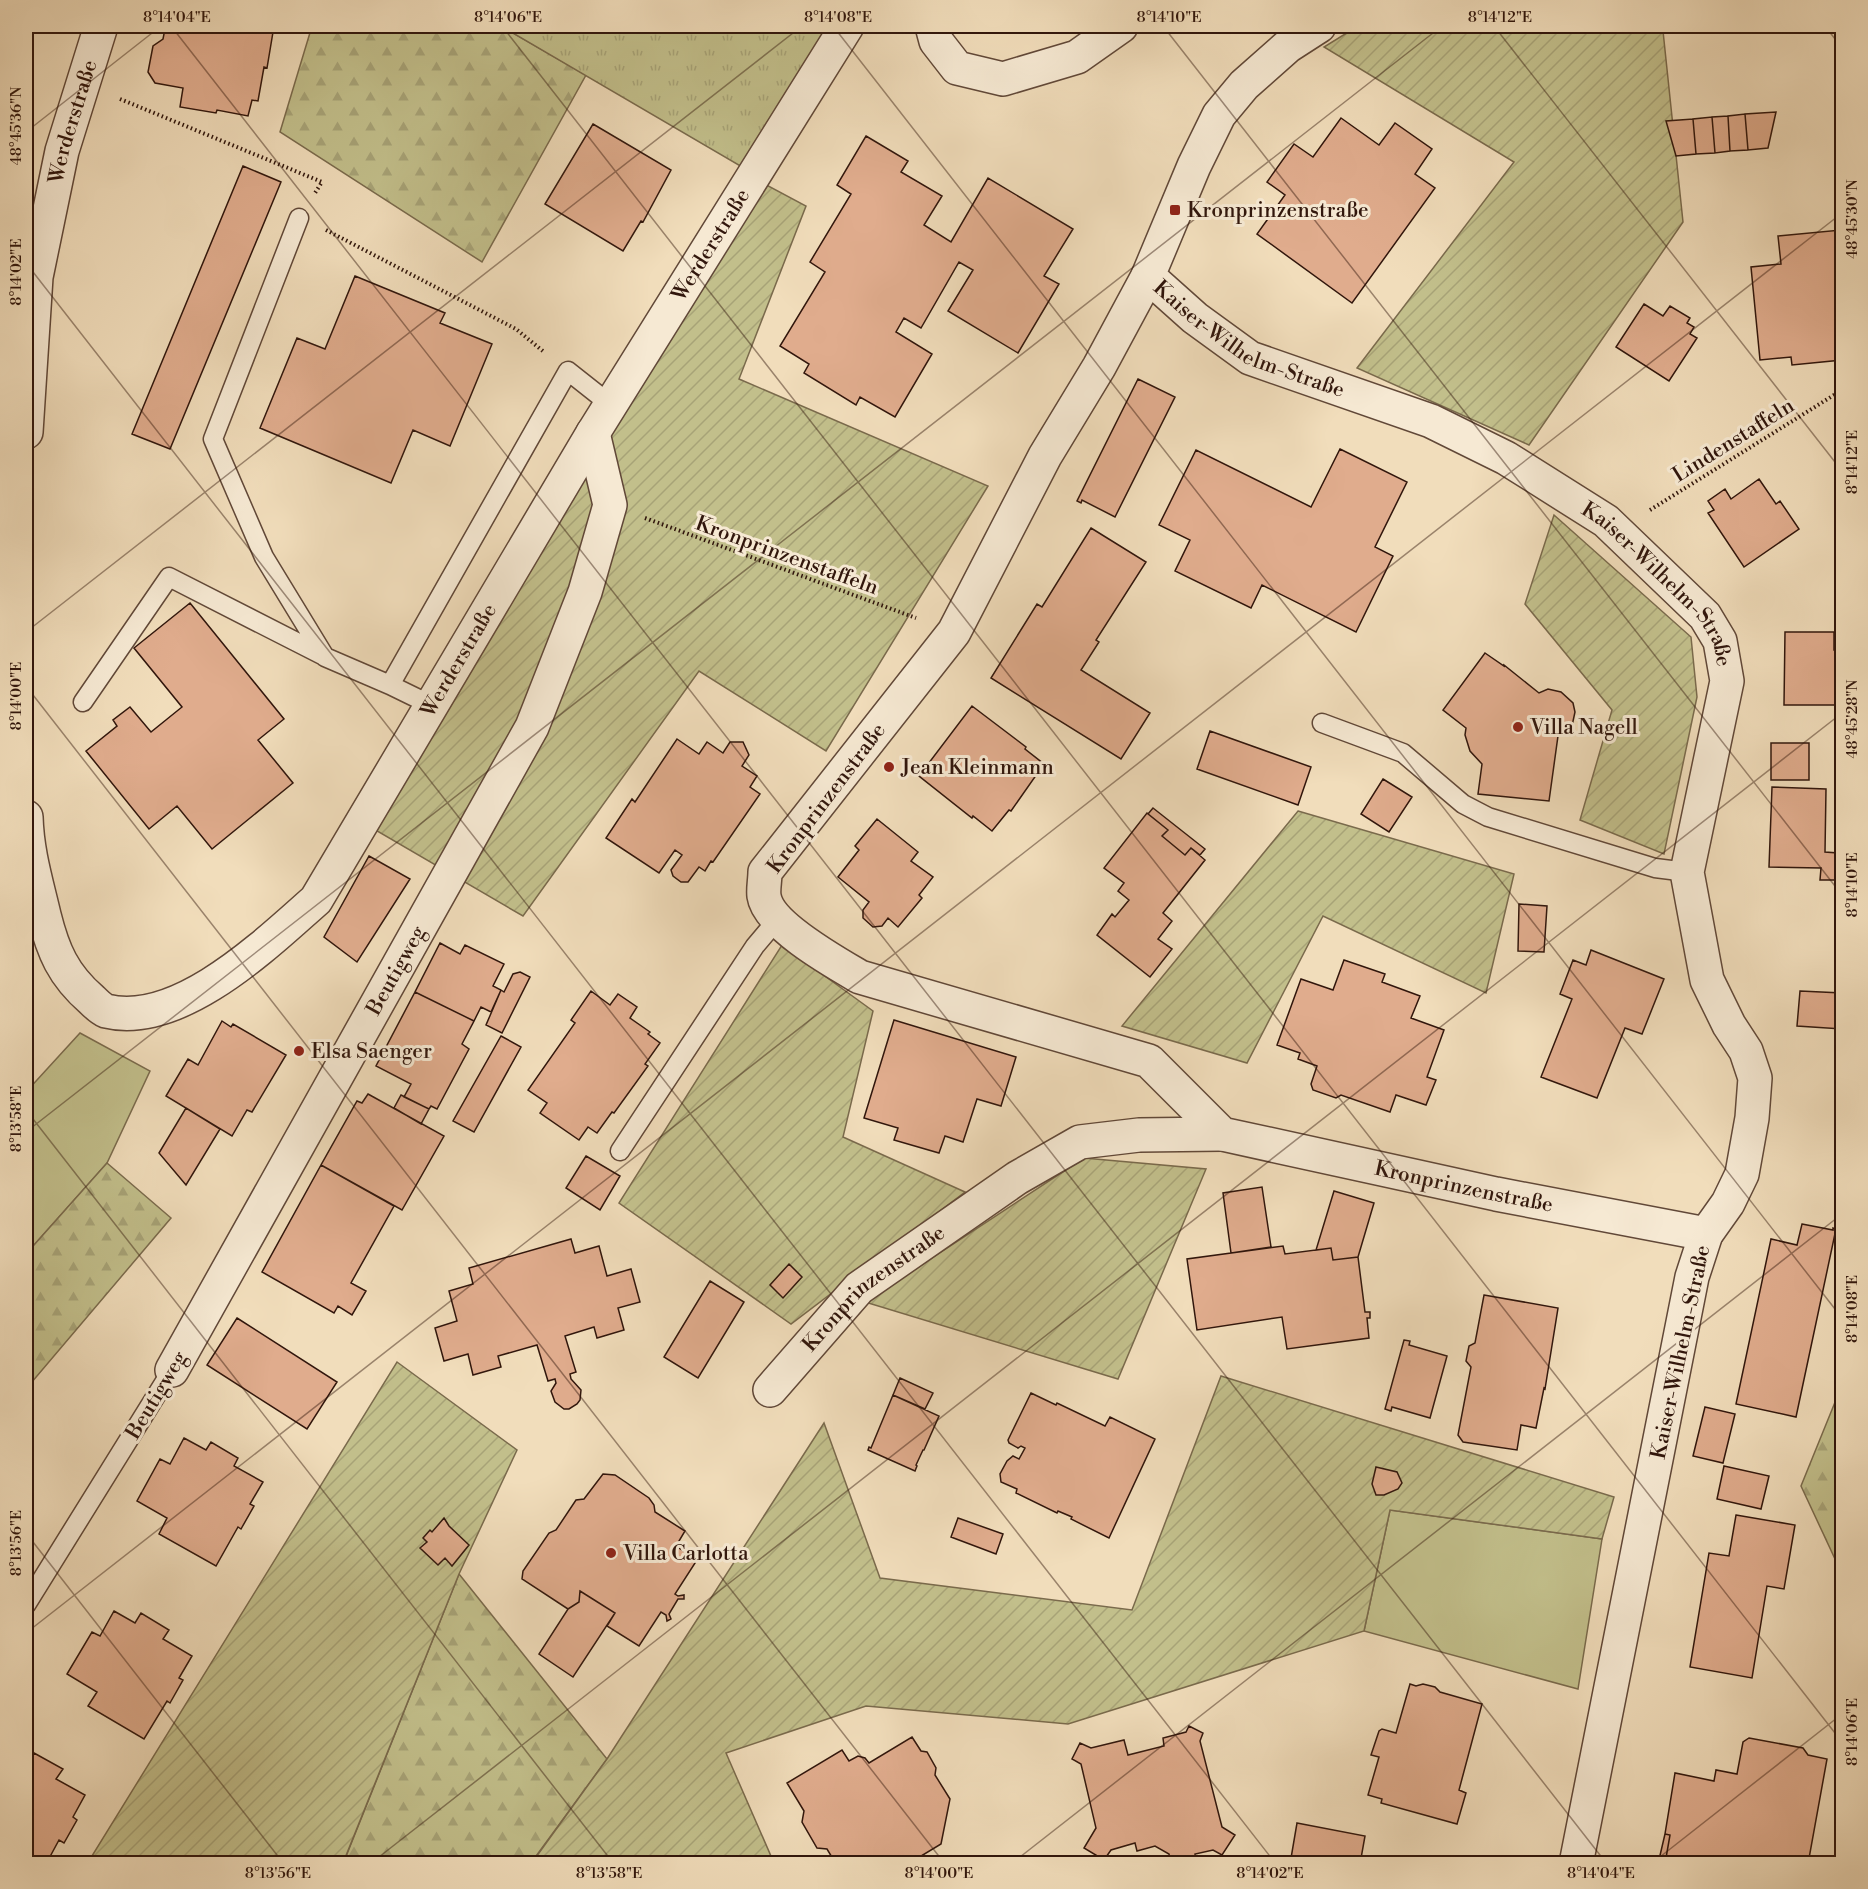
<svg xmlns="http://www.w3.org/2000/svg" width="1868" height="1889" viewBox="0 0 1868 1889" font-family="'Libre Bodoni',serif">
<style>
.grass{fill:#c2bf8b;stroke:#7a6a4c;stroke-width:1.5}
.forest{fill:url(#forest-firs);stroke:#7a6a4c;stroke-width:1.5}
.park{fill:url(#park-tufts);stroke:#7a6a4c;stroke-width:1.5}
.garden{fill:url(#garden-furrows);stroke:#7a6a4c;stroke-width:1.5}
.building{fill:#e0ac8d;stroke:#31160c;stroke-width:1.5}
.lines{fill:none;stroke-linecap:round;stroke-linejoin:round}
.lane-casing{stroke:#614838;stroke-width:21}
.street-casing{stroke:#614838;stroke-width:36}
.path{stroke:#31160c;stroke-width:4;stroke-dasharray:1.5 3;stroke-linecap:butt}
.lane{stroke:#f6e9d3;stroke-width:18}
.street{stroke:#f6e9d3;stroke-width:33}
.ticks{fill:none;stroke:#31160c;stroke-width:1.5;stroke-opacity:0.45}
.poi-dot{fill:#8f2418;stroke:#f6e9d3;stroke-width:2}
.labels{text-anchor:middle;stroke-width:6;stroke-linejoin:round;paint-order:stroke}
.street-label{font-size:21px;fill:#31160c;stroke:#f6e9d3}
.poi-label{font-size:21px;fill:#31160c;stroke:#f6e9d3;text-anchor:start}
.neatline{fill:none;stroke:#31160c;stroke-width:2}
.ticks-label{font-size:15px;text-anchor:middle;fill:#31160c}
</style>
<defs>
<pattern id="forest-firs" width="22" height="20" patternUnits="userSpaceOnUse" patternTransform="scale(1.5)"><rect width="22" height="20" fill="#c2bf8b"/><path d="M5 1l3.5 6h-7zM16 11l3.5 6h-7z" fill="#a7a377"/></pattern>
<pattern id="park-tufts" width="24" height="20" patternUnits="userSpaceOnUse" patternTransform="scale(1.5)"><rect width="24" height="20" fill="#c2bf8b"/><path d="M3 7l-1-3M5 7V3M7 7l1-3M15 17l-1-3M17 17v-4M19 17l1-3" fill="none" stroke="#a7a377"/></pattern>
<pattern id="garden-furrows" width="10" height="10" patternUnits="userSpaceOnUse" patternTransform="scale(1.5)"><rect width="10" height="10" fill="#c2bf8b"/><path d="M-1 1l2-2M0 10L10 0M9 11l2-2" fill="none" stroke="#a7a377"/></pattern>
</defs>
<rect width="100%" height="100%" fill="#f1ddbb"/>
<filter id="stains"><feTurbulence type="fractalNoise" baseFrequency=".00333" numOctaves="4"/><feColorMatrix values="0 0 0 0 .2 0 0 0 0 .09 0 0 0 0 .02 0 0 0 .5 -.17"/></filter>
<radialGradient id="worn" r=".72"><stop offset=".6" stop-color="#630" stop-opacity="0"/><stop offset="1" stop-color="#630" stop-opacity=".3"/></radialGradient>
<path class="grass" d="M80,1033L150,1071L107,1163L26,1254V1092Z
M1390,1510L1602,1539L1578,1689L1364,1631Z"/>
<path class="forest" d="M312,26H501L586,75L482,262L280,132Z
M107,1163L171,1218L26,1389V1254Z
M1842,1385V1574L1801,1486Z
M459,1574L607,1759L531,1863L343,1864Z"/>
<path class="park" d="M501,26H847L754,174Z"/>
<path class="garden" d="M1358,26H1654L1663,31L1683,222L1529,445L1357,368L1514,162L1324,47Z
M761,182L806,206L739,379L988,486L826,751L699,671L523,916L372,828Z
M1554,515L1691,637L1697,697L1664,854L1580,820L1612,710L1525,604Z
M1298,811L1514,874L1486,993L1323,916L1247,1063L1122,1026Z
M782,945L873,1011L843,1137L965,1192L791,1324L619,1203Z
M1084,1158L1206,1169L1118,1379L865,1302Z
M397,1362L517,1450L459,1574L343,1863L87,1864Z
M1221,1376L1614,1497L1602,1539L1390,1510L1364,1631L1068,1724L866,1706L726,1753L774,1863L531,1864L607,1759L824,1423L880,1578L1132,1610Z"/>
<path class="building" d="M163,26H274L267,68L264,67L258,101L252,100L248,116L217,110L216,113L180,107L183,88L155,83L148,72L153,46L163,39L165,29Z
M26,102L33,104L26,128Z
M1776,112L1768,148L1748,150L1745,114Z
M1745,114L1748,150L1730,151L1728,116Z
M1728,116L1730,151L1715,153L1712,117Z
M1712,117L1715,153L1696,154L1693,119Z
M1341,118L1379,145L1395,123L1432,149L1415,174L1435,188L1352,303L1257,234L1285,195L1267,182L1294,144L1313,157Z
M1693,119L1696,154L1676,156L1666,121Z
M593,124L671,170L643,222L641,221L623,251L545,204Z
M866,136L908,161L901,172L942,196L924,225L951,242L988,178L1073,229L1044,276L1059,284L1018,353L948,311L973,270L959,262L921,328L904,318L896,332L932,354L895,417L860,397L856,405L804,373L809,364L780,346L825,272L810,262L851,194L837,185Z
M243,166L281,182L170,449L132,434Z
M1841,230L1842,282H1838L1842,326V360L1792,365L1791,357L1760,360L1751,267L1781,264L1778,236Z
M355,276L445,313L440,323L492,344L450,446L413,430L391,483L260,428L297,338L325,349Z
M1644,304L1663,316L1670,306L1690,318L1687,323L1694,327L1690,334L1697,338L1669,381L1616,347Z
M1138,379L1175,397L1115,517L1082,500L1081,503L1077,501Z
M1340,449L1407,482L1375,547L1393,556L1356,632L1262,585L1251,608L1175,571L1190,540L1159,525L1196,450L1311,507Z
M1759,479L1776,504L1780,501L1799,529L1744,567L1708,513L1714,510L1708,501L1725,489L1731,499Z
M1091,528L1146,562L1096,640L1099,642L1081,670L1150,713L1121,759L991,678L1037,604L1042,607Z
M190,603L284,719L258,740L293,783L212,849L177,806L149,829L86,751L117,726L113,720L130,707L151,732L182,707L134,648Z
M1785,632H1834V650H1842V705H1784Z
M1485,653L1504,666V665L1539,693L1548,689L1561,692L1573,703L1575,712L1572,726L1563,735L1558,736L1549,801L1478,794L1482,764L1470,751L1465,735L1466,728L1443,710Z
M972,706L1026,747L1025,749L1044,764L1011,811L1009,810L992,831L973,816L972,818L919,776Z
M1210,731L1311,767L1298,805L1197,769Z
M677,739L699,754L707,742L723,753L730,742H743L749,755L742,766L757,776L750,787L760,794L713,862L711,861L705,871L699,867L688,882H681L673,876L671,870L682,855L675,850L659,873L606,838L632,799L635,802Z
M1771,743H1809V780H1771Z
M1383,779L1412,797L1389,832L1361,814Z
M1772,787L1826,789L1825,852L1838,853V880H1820L1821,868L1769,867Z
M1153,808L1205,849L1200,855L1191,848L1185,855L1162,836L1168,830L1148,814Z
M1147,813L1168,830L1162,836L1185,855L1191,848L1205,860L1163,913L1172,921L1158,939L1172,949L1150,977L1097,935L1112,914L1115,917L1129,900L1118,891L1124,883L1104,868Z
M877,819L918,852L911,861L933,877L919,895L922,898L898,927L888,918L882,926L873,927L863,918V910L869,902L838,877L859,850L855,846Z
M369,856L410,879L357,962L324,937Z
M1519,904L1547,906L1544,952L1518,951Z
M440,943L460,954L465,945L504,964L493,986L501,990L491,1012L481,1007L474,1021L415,992Z
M1591,950L1664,979L1642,1034L1625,1028L1597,1098L1541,1077L1572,999L1560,994L1573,960L1586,965Z
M1344,960L1385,974L1382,982L1420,996L1411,1018L1444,1030L1427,1077L1436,1080L1426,1105L1396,1095L1390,1112L1341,1095L1336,1098L1313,1090L1311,1084L1317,1066L1298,1059L1300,1053L1277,1045L1301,979L1333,990Z
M520,972L530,977L502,1033L486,1025L501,990L504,992L513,974Z
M591,991L610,1005L618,994L637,1007L630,1018L650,1032L648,1034L660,1043L645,1064L648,1066L614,1113L612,1112L597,1133L588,1127L579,1140L540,1113L547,1103L528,1090L575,1023L571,1020Z
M1800,991L1842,993V1029L1797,1026Z
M415,992L474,1021L462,1044L469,1049L437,1109L431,1106L429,1109L404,1097L411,1084L376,1066Z
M894,1020L1016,1057L1001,1106L977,1099L963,1142L945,1136L939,1153L894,1140L898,1128L864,1118Z
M222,1021L231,1027L233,1024L286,1055L252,1112L247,1110L232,1136L166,1096L188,1059L198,1065Z
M501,1036L521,1047L474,1132L453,1121Z
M368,1094L444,1136L402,1210L321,1165L357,1101L362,1103Z
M401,1095L429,1109L421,1124L394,1108Z
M186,1108L220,1129L186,1185L159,1153Z
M586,1156L620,1176L600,1210L566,1188Z
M321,1165L394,1206L351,1283L366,1291L352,1315L338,1306L334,1313L262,1272Z
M1262,1187L1271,1247L1231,1253L1223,1193Z
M1334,1191L1374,1203L1358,1257L1333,1260L1331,1248L1316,1250Z
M1802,1224L1833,1230V1228L1836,1229L1796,1417L1736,1404L1771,1239L1797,1245Z
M571,1239L575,1253L599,1246L607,1276L631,1269L640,1302L618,1308L624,1330L597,1338L594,1327L565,1336L576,1372L570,1374L571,1379L581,1390L580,1400L577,1404L569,1409H564L555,1402L551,1391L556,1383L555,1379L548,1381L537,1345L498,1356L501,1367L473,1375L468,1354L444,1361L435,1328L457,1321L449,1291L473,1284L469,1268Z
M1283,1246L1285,1254L1331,1248L1333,1260L1358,1257L1365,1312H1370V1318H1367L1369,1338L1287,1349L1282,1317L1197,1330L1187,1259Z
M789,1264L802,1277L783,1298L770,1285Z
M710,1281L744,1302L698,1378L664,1357Z
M1484,1295L1558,1308L1545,1389L1544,1388L1536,1428L1521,1425L1517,1450L1463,1442L1458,1435L1471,1367L1466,1361L1469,1346L1475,1343Z
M237,1318L337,1382L307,1429L207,1365Z
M1404,1340L1410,1341L1409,1345L1447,1356L1430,1418L1392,1407L1391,1411L1385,1409Z
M900,1378L933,1393L925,1409L893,1395Z
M1031,1393L1056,1405L1057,1403L1105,1426L1110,1417L1155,1439L1109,1538L1071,1519L1072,1517L1058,1511L1057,1513L1016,1493L1017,1489L1001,1482L1000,1474L1007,1461L1013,1456L1019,1459L1025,1448L1021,1446L1018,1448L1009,1443L1008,1440Z
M893,1395L939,1416L924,1450H923L916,1465L917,1466L915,1471L868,1450L869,1447L871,1448Z
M1705,1407L1735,1414L1723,1463L1693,1456Z
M184,1438L206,1450L211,1442L238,1458L234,1466L263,1482L250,1504L254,1506L241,1529L238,1527L216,1566L159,1534L167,1518L137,1501L160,1459L170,1464Z
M1724,1466L1769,1476L1761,1509L1717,1499Z
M1376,1467L1397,1472L1402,1483L1398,1489L1384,1495H1376L1372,1484Z
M603,1474L615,1475L649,1498L654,1505L655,1512L685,1531L676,1546L697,1560L675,1594L678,1596L684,1595V1599H678L669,1614L671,1619L667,1621L666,1615L661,1612L639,1646L607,1626L615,1613L580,1591L579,1602L568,1609L522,1579L523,1571L549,1533L556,1530L576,1500L584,1499Z
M1736,1515L1795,1525L1784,1589L1767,1586L1752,1678L1690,1667L1709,1553L1729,1556Z
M444,1518L449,1526L469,1545L452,1566L445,1558L438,1565L420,1548L427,1542L423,1538L430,1530L432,1532Z
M958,1518L1003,1534L996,1554L951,1537Z
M580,1591L615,1613L573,1677L539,1654L568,1609L579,1602Z
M114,1611L135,1623L141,1613L169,1630L163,1639L192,1656L179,1678L183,1680L170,1703L167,1701L144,1739L88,1706L97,1692L67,1674L92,1632L100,1636Z
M1410,1684L1416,1686L1423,1684L1435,1687L1440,1692L1482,1704L1459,1790L1466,1793L1457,1824L1381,1803L1382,1799L1368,1795L1379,1757L1371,1755L1379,1731L1382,1729L1396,1733Z
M1189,1726L1203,1733L1200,1741L1222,1827L1235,1835L1222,1855L1213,1850L1195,1854L1196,1861L1171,1864L1169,1854L1155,1846L1137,1851L1135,1843L1111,1850L1104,1860L1084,1848L1096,1828L1081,1764L1072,1759L1080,1743L1091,1748L1124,1740L1128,1755L1164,1746L1163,1738L1186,1732Z
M912,1737L921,1751L927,1752L936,1768L935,1775L950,1799L941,1844L908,1864H836L827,1849L817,1848L802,1822L804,1811L787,1783L842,1750L849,1761L858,1756L865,1758L869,1763Z
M1749,1738L1803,1748L1808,1755L1827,1759L1808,1864H1754L1722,1858L1721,1864H1694L1666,1858L1670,1835L1665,1834L1675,1773L1714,1781L1716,1770L1737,1774L1743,1742Z
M34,1753L63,1769L56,1779L85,1795L73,1817L77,1820L64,1843L59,1840L46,1864H26V1761L28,1762Z
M1297,1823L1365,1836L1360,1864H1290Z
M1665,1834L1670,1835L1666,1858L1694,1864H1658Z
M1722,1858L1754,1864H1721Z"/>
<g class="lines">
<g class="lane-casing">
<path id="lane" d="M299,218L213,439L264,557L325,657L390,685
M83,702L169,577L324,656
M431,705L390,685L568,371L611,405
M1322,723L1403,753L1463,804L1488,817L1655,868L1687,872
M620,1151L755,946L777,920
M26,1605L172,1370"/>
</g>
<g class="street-casing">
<g id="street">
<path d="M932,26L936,41L957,68L1003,79L1077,57L1121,26"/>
<path id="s1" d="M1319,26L1288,46L1244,85L1219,115L1194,166L1148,276L1195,318L1250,358L1431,421L1506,458L1606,521L1705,616L1720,641L1727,681L1687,872L1707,980L1729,1025L1746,1051L1755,1078L1752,1118L1742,1174L1728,1203L1706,1234L1692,1277L1576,1864"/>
<path id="s2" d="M1148,276L1099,367L1045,456L954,632L765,872C765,880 763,889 764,896C768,925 836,963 860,977L1149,1061L1222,1134L1496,1194L1706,1234"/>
<path id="s3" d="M26,432L36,277L62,151L101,26"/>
<path id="s4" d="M26,817C27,852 36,881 44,915C53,951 63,975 92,1000C96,1004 101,1009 106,1011C179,1029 266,944 316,900L593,433L847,26"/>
<path id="s5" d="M172,1370L532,727L585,592L610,505L593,433"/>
<path id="s6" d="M770,1390L859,1288L1017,1178L1080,1142L1139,1135L1222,1134"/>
</g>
</g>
<path class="path" d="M120,99L322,182L315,193
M326,230L516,329L544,352
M1650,510L1842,390
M645,518L916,618"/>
<use href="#lane" class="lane"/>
<use href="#street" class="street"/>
</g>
<path class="ticks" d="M171,26L1607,1864M502,26L1842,1742M833,26L1842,1318M1163,26L1842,895M1494,26L1842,471M1825,26L1842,48M26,132L161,26M26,263L1276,1864M26,632L802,26M26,686L945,1864M26,1110L614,1864M26,1132L1442,26M26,1533L284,1864M26,1633L1842,213M370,1864L1842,713M1011,1864L1842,1214M1651,1864L1842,1714"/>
<g class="poi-dot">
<rect x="1169" y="204" width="12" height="12" rx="3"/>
<circle cx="1518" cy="727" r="6"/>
<circle cx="889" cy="767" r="6"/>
<circle cx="299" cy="1051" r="6"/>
<circle cx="611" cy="1553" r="6"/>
</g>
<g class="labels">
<g class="street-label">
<text dy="7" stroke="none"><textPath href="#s3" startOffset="315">Werderstraße</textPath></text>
<text dy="7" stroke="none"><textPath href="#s4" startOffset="1228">Werderstraße</textPath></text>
<text dy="7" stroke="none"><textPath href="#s1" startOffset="432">Kaiser-Wilhelm-Straße</textPath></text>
<text transform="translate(1733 440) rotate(-32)" y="7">Lindenstaffeln</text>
<text transform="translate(787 555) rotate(20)" y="7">Kronprinzenstaffeln</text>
<text dy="7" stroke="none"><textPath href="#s1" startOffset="918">Kaiser-Wilhelm-Straße</textPath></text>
<text dy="7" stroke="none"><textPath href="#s4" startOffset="742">Werderstraße</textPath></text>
<text transform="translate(826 798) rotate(-53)" y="7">Kronprinzenstraße</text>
<text dy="7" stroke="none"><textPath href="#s5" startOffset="458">Beutigweg</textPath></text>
<text dy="7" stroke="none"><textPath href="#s2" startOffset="1515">Kronprinzenstraße</textPath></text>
<text dy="7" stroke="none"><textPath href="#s6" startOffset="146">Kronprinzenstraße</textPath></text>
<text transform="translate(1680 1352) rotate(-78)" y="7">Kaiser-Wilhelm-Straße</text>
<text transform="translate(156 1395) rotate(-59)" y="7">Beutigweg</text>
</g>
<g class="poi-label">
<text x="1187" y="217">Kronprinzenstraße</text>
<text x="1530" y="734">Villa Nagell</text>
<text x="901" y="774">Jean Kleinmann</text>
<text x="311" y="1058">Elsa Saenger</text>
<text x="623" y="1560">Villa Carlotta</text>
</g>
</g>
<rect width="1868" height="1889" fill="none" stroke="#f1ddbb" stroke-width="66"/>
<rect x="33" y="33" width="1802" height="1823" class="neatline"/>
<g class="ticks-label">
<text x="177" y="22">8°14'04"E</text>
<text x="508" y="22">8°14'06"E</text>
<text x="838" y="22">8°14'08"E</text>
<text x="1169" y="22">8°14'10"E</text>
<text x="1500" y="22">8°14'12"E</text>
<text transform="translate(16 126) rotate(-90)" y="5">48°45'36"N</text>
<text transform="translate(1852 219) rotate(-90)" y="5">48°45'30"N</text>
<text transform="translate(16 272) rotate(-90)" y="5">8°14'02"E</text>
<text transform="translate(1852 462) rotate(-90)" y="5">8°14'12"E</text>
<text transform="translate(16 696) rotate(-90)" y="5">8°14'00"E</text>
<text transform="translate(1852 719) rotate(-90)" y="5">48°45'28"N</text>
<text transform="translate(1852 885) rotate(-90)" y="5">8°14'10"E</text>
<text transform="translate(16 1119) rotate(-90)" y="5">8°13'58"E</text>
<text transform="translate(1852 1309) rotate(-90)" y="5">8°14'08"E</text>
<text transform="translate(16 1543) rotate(-90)" y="5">8°13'56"E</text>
<text transform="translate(1852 1732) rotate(-90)" y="5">8°14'06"E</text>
<text x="278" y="1878">8°13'56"E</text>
<text x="609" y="1878">8°13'58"E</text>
<text x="939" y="1878">8°14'00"E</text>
<text x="1270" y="1878">8°14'02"E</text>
<text x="1601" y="1878">8°14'04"E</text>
</g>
<rect width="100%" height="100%" filter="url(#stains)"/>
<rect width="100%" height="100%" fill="url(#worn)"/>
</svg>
